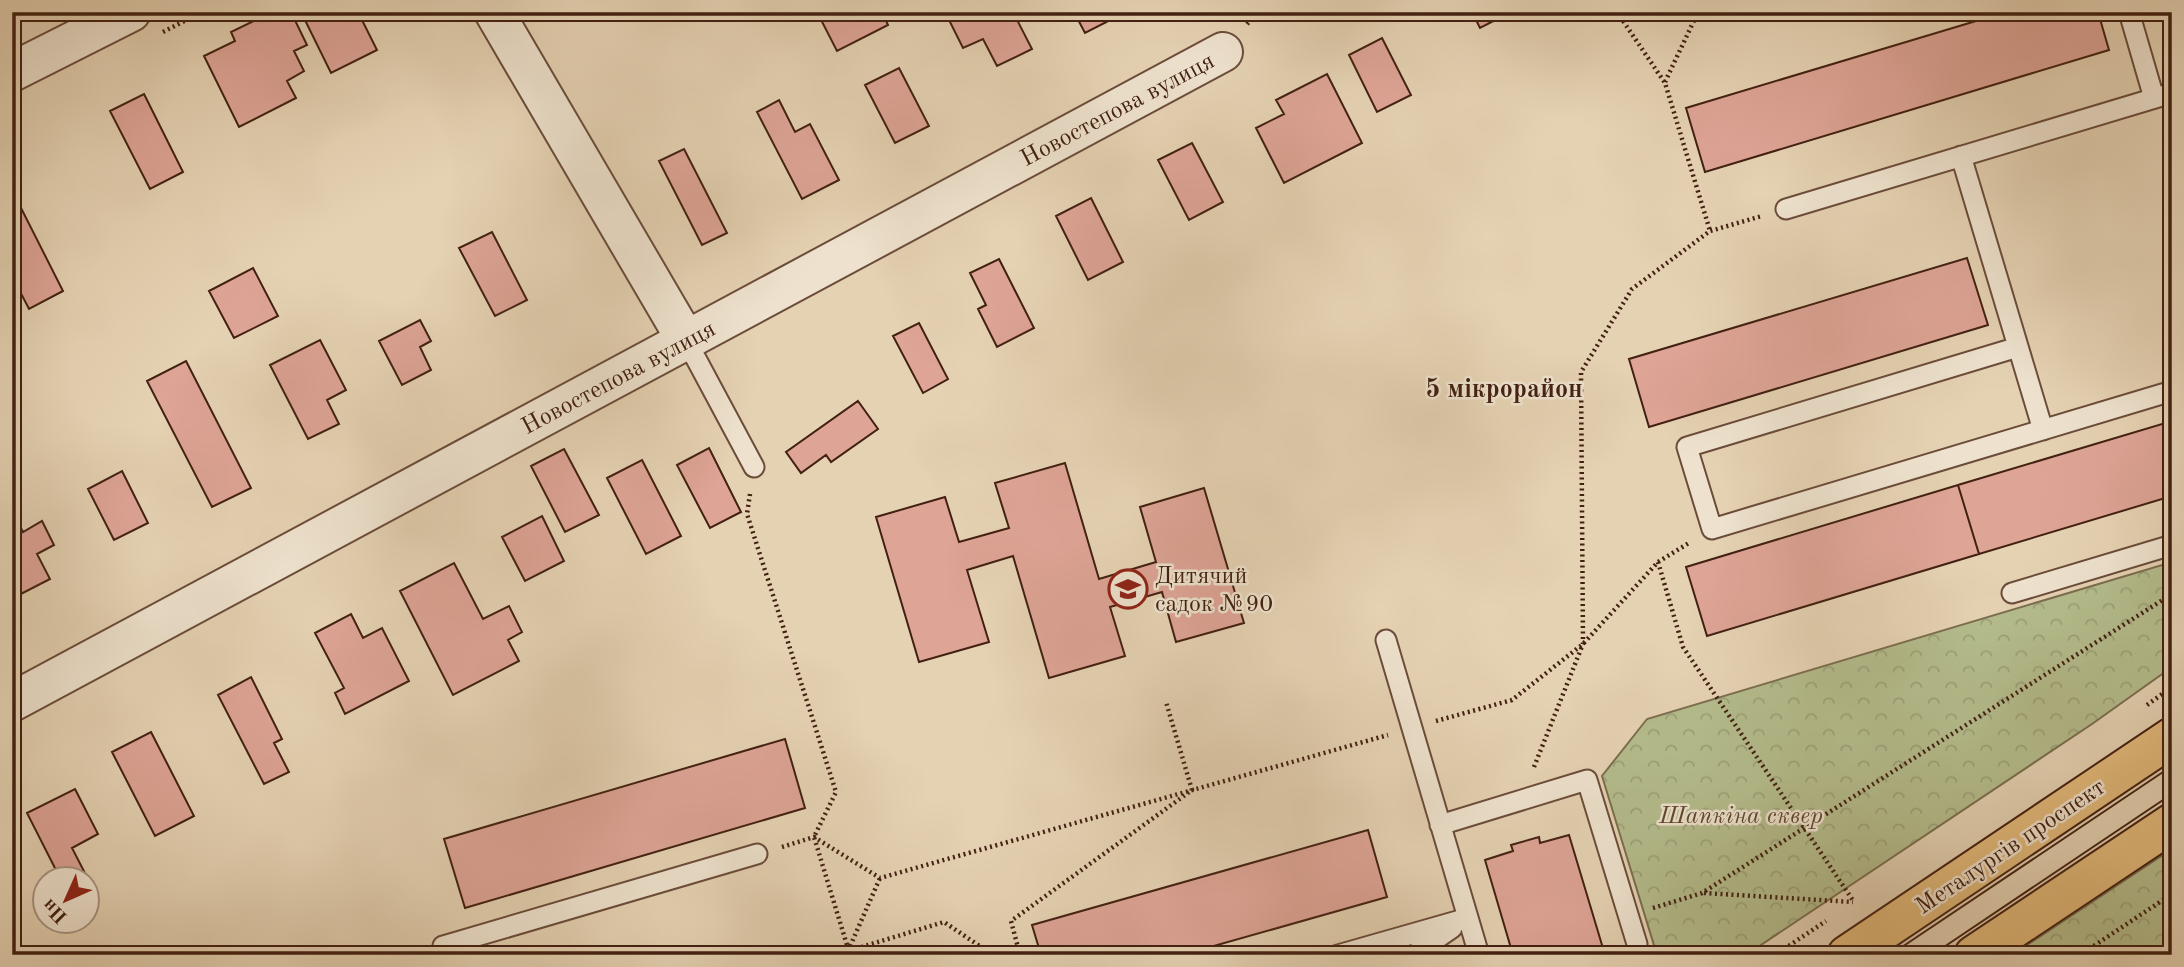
<svg xmlns="http://www.w3.org/2000/svg" width="2184" height="967" viewBox="0 0 2184 967" font-family="'Old Standard TT',serif">
<style>
.park{fill:url(#park-crowns);stroke:#7b6e4f;stroke-width:2}
.building{fill:#dea496;stroke:#422012;stroke-width:2}
.lines{fill:none;stroke-linecap:round;stroke-linejoin:round}
.lane-casing{stroke:#6b4c3a;stroke-width:23}
.street-casing{stroke:#6b4c3a;stroke-width:42}
.primary-casing{stroke:#422012;stroke-width:42}
.path{stroke:#422012;stroke-width:4.5;stroke-dasharray:2 3.5;stroke-linecap:butt}
.lane{stroke:#eee2ce;stroke-width:19}
.street{stroke:#eee2ce;stroke-width:38}
.primary{stroke:#e2b97a;stroke-width:38}
.tram{stroke:#422012;stroke-width:2}
.labels{text-anchor:middle;stroke-width:5;stroke-linejoin:round;paint-order:stroke}
.street-label{font-size:24px;fill:#422012;stroke:#eee2ce}
.poi-label{font-size:24px;fill:#422012;stroke:#eee2ce;text-anchor:start}
.park-label{font-size:24px;font-style:italic;fill:#5e4730;stroke:#eee2ce}
.neighbourhood-label{font-size:26px;font-weight:bold;fill:#422012;stroke:#eee2ce}
</style>
<defs>
<pattern id="park-crowns" width="20" height="18" patternUnits="userSpaceOnUse" patternTransform="scale(1.75)"><rect width="20" height="18" fill="#b4bc8c"/><path d="M2 6a3 3 0 1 1 6 0M12 15a3 3 0 1 1 6 0" fill="none" stroke="#9ca178"/></pattern>
</defs>
<rect width="100%" height="100%" fill="#e5d2b3"/>
<filter id="stains"><feTurbulence type="fractalNoise" baseFrequency=".00286" numOctaves="4"/><feColorMatrix values="0 0 0 0 .2 0 0 0 0 .09 0 0 0 0 .02 0 0 0 .5 -.17"/></filter>
<radialGradient id="worn" r=".72"><stop offset=".6" stop-color="#630" stop-opacity="0"/><stop offset="1" stop-color="#630" stop-opacity=".3"/></radialGradient>
<path class="park" d="M2172,562V667L2092,724L1746,955H1657L1602,776L1647,719Z
M2172,849V955H2012Z"/>
<path class="building" d="M254,12H291L307,45L294,51L304,71L287,81L296,98L239,127L204,56L235,41L231,32L258,19Z
M301,12H358L377,50L331,73Z
M817,12H882L888,25L837,51Z
M950,12H1013L1032,49L997,66L983,39L963,48L946,14Z
M1074,12H1118L1120,15L1085,33Z
M1472,12H1511L1480,28Z
M2006,12H2098L2109,50L1705,172L1686,108Z
M1382,38L1411,95L1377,112L1349,55Z
M899,68L929,126L895,143L865,85Z
M1327,74L1362,143L1284,183L1256,128L1284,114L1276,100Z
M144,94L183,172L150,189L110,111Z
M779,100L795,132L810,124L839,180L802,199L757,112Z
M1192,143L1223,202L1189,220L1158,160Z
M684,149L727,233L702,245L659,161Z
M1091,198L1123,262L1088,280L1056,216Z
M19,204L63,291L29,309L12,276V208Z
M492,232L527,300L495,316L459,248Z
M1967,258L1988,325L1649,427L1629,359Z
M999,259L1034,328L997,347L978,309L986,305L970,273Z
M253,268L278,316L234,338L209,291Z
M420,320L431,341L420,347L431,370L402,385L379,341Z
M919,323L948,379L923,393L893,336Z
M320,340L346,390L327,400L339,424L308,439L270,365Z
M186,361L251,488L212,507L147,381Z
M858,401L878,429L831,462L826,455L801,473L786,452Z
M2172,421V496L1979,554L1958,485Z
M709,448L741,512L710,528L677,465Z
M564,449L599,515L565,532L531,466Z
M642,460L681,536L646,554L607,478Z
M1065,463L1099,579L1156,562L1140,507L1204,488L1244,623L1176,642L1162,592L1110,607L1125,656L1049,678L1013,556L967,570L989,642L919,662L876,517L945,497L959,542L1009,528L995,483Z
M122,471L148,523L114,540L88,489Z
M1958,485L1979,554L1707,636L1686,567Z
M12,511L23,532L42,521L54,545L37,554L50,579L13,598Z
M542,516L564,561L525,581L502,537Z
M454,563L483,619L509,606L522,632L508,640L519,661L453,695L400,591Z
M351,614L363,638L382,628L409,681L345,714L335,693L344,688L315,633Z
M251,677L282,739L274,743L289,772L264,784L218,695Z
M151,732L194,816L155,836L112,752Z
M785,739L805,808L465,908L444,839Z
M75,789L98,834L72,848L88,879L61,880L27,813Z
M1368,830L1387,897L1182,955H1041L1032,925Z
M1569,835L1605,955H1513L1485,860L1513,851L1511,845L1539,837L1540,843Z"/>
<g class="lines">
<g class="lane-casing">
<path id="lane" d="M2129,12L2154,98
M1961,156L2043,430
M1786,209L2172,93
M686,340L754,467
M2018,347L1687,447L1712,529L2172,391
M2012,593L2172,545
M1386,640L1479,955
M1440,825L1587,780L1637,944
M446,955L443,946L757,854
M1338,955L1468,918
M1413,955L1452,928"/>
</g>
<g class="street-casing">
<path id="street" d="M494,12L686,340
M12,72L131,12
M12,702L1223,52"/>
</g>
<g class="primary-casing">
<path id="primary" d="M1847,955L2172,737
M1974,955L2172,823"/>
</g>
<path class="path" d="M1617,12L1665,83L1710,231
M1247,24L1252,18L1263,12
M163,32L202,12
M1665,82L1698,12
M750,494L747,514L836,792L814,837L850,955
M1658,562L1683,647L1854,902
M2147,705L2172,687
M1436,721L1512,700L1583,644L1658,562L1689,543
M1534,767L1583,644L1581,372L1632,289L1710,231L1762,216
M782,847L814,837L880,878L1388,735
M1704,893L1853,902
M1653,908L1702,893L2172,594
M848,951L880,878
M835,955L944,922L993,955
M1020,955L1011,921L1192,790L1166,702
M1775,955L1826,921
M2080,955L2172,894"/>
<use href="#lane" class="lane"/>
<use href="#street" class="street"/>
<use href="#primary" class="primary"/>
<path class="tram" d="M1890,955L2172,766
M1932,955L2172,794"/>
</g>
<defs>
<g id="school-ring" transform="scale(2.0125)"><circle r="9.5" fill="#eee2ce" stroke="#8f2418" stroke-width="1.5"/><path d="M0-5L7-2L0 1L-7-2ZM-4 1L0 2.5L4 1V4Q0 6-4 4Z" fill="#8f2418"/></g>
</defs>
<g fill-rule="evenodd">
<use href="#school-ring" x="1128" y="589"/>
</g>
<g class="labels">
<g class="street-label">
<text transform="translate(1117 109) rotate(-28)" y="8">Новостепова вулиця</text>
<text transform="translate(618 377) rotate(-28)" y="8">Новостепова вулиця</text>
<text transform="translate(2010 846) rotate(-34)" y="8">Металургів проспект</text>
</g>
<g class="poi-label">
<text x="1155" y="583">Дитячий<tspan x="1155" dy="28">садок №90</tspan></text>
</g>
<g class="park-label">
<text x="1741" y="823">Шапкіна сквер</text>
</g>
<g class="neighbourhood-label">
<text x="1504" y="397">5 мікрорайон</text>
</g>
</g>
<rect width="2184" height="967" fill="none" stroke="#e5d2b3" stroke-width="42"/>
<rect x="14" y="14" width="2156" height="939" fill="none" stroke="#422012" stroke-width="3.5"/>
<rect x="21" y="21" width="2142" height="925" fill="none" stroke="#422012" stroke-width="2"/>
<g transform="translate(66 900) rotate(225)"><circle r="33" fill="#eee2ce" stroke="#a99483" stroke-width="2"/>
<path d="M0-5L12 26L0 18L-12 26Z" fill="#8f2418"/>
<text y="-10" font-size="19" font-weight="bold" text-anchor="middle" fill="#422012">Пн</text>
</g>
<rect width="100%" height="100%" filter="url(#stains)"/>
<rect width="100%" height="100%" fill="url(#worn)"/>
</svg>
